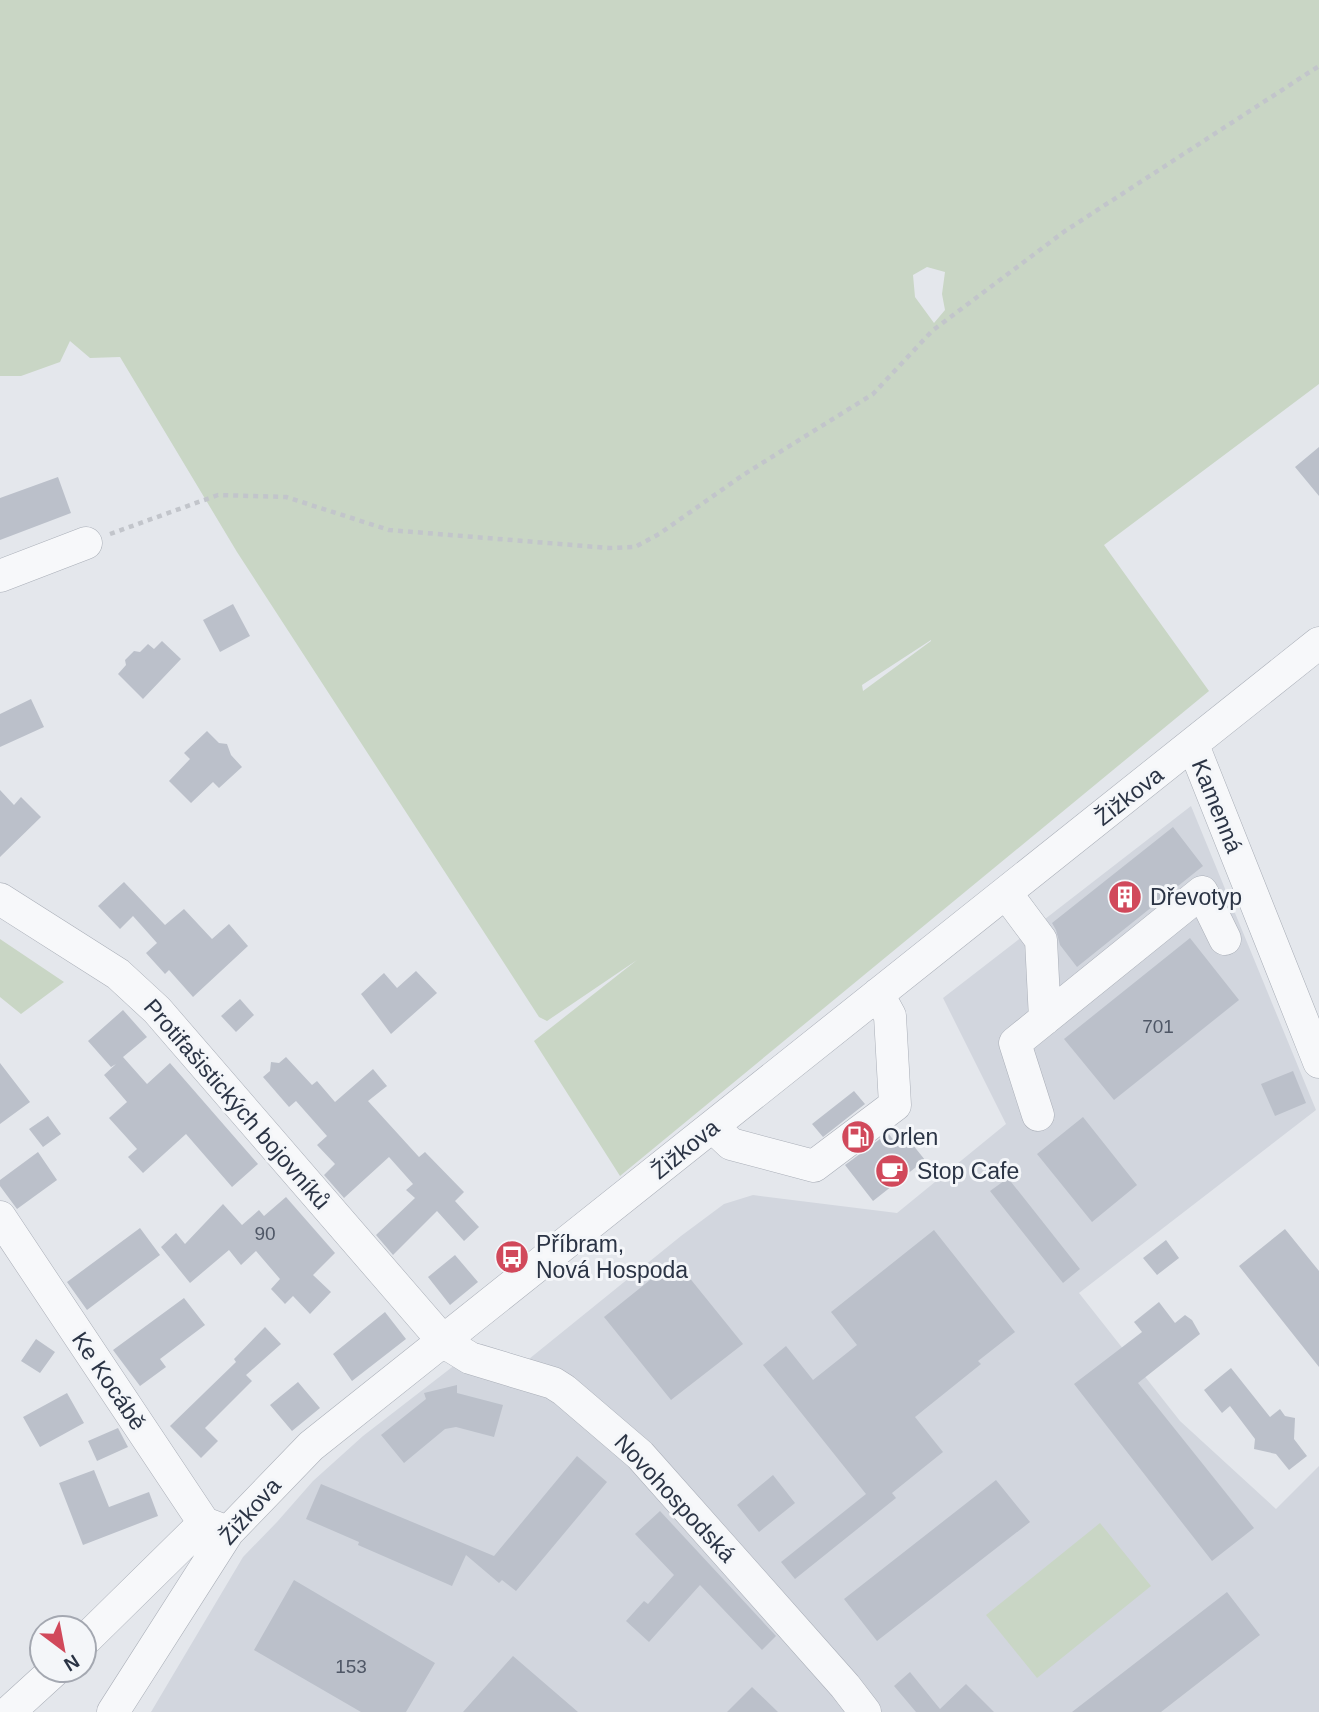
<svg xmlns="http://www.w3.org/2000/svg" width="1319" height="1712" viewBox="0 0 1319 1712" font-family="Arial,sans-serif">
<style>
.built{fill:#d2d6de}
.green{fill:#c9d6c5;fill-rule:evenodd}
.building{fill:#bbc0ca}
.lines{fill:none;stroke-linecap:round;stroke-linejoin:round}
.minor-casing{stroke:#a9aeb7;stroke-width:33}
.path{stroke:#c2c5cb;stroke-width:4.5;stroke-dasharray:5 5;stroke-linecap:butt}
.minor{stroke:#f7f8fa;stroke-width:32}
.labels{text-anchor:middle;stroke-width:6;stroke-linejoin:round;paint-order:stroke}
.number-label{font-size:19px;fill:#4f5766}
.street-label{font-size:23px;fill:#2b3445;stroke:#f4f6f9}
.poi-label{font-size:23px;fill:#2b3445;stroke:#f4f6f9;text-anchor:start}
</style>
<rect width="100%" height="100%" fill="#e4e7ec"/>
<path class="built" d="M1191,806L1316,1110L1079,1293L1180,1421L1276,1509L1319,1466V1712H151L243,1557L277,1522L313,1481L363,1436L482,1344L529,1359L681,1236L724,1204L753,1195L897,1213L1006,1124L943,998Z"/>
<path class="green" d="M0,0H1319V384L1104,545L1209,691L620,1176L534,1041L637,960L547,1021L539,1017L237,552L120,357L90,358L70,341L60,362L21,376H0ZM927,267L945,272L942,294L945,310L934,323L915,297L913,275ZM931,640V641L863,691L862,685Z
M0,939L64,982L21,1014L0,997Z
M1100,1523L1151,1586L1037,1678L986,1615Z"/>
<path class="building" d="M1319,447V496L1295,467Z
M58,477L71,513L0,540V498Z
M233,604L250,636L220,652L203,620Z
M162,641L181,659L143,699L118,674L126,665L125,660L134,651L140,652L148,644L154,649Z
M31,699L44,727L0,747V714Z
M207,731L219,743L227,744L231,755L242,767L219,788L213,782L191,803L169,781L190,759L184,753Z
M0,790L14,805L21,797L41,817L0,857Z
M1173,827L1203,866L1077,967L1060,945L1056,930L1052,923Z
M124,882L165,925L184,909L212,939L229,924L248,946L193,997L169,970L165,974L146,953L157,943L133,916L120,929L98,906Z
M1190,938L1239,1000L1114,1100L1064,1039Z
M416,971L437,993L391,1034L361,994L384,973L397,988Z
M240,999L254,1015L236,1032L221,1016Z
M123,1010L147,1037L123,1057L147,1084L170,1063L258,1164L232,1187L186,1134L143,1173L128,1157L137,1149L109,1118L127,1102L104,1075L116,1064L111,1067L88,1041Z
M286,1057L312,1085L317,1081L335,1102L373,1069L387,1086L368,1101L419,1157L425,1152L464,1192L455,1201L479,1227L464,1241L437,1211L393,1255L376,1235L415,1198L406,1190L413,1184L389,1157L344,1198L324,1175L335,1164L317,1145L327,1136L296,1101L289,1107L263,1077L270,1071L271,1062L279,1063Z
M0,1063L30,1102L0,1124Z
M1293,1071L1306,1103L1275,1116L1261,1084Z
M854,1091L865,1104L823,1137L812,1124Z
M48,1116L61,1134L43,1147L29,1129Z
M1083,1117L1137,1185L1092,1222L1037,1154Z
M888,1133L899,1147L909,1140L925,1160L873,1201L845,1165Z
M38,1152L57,1180L17,1209L0,1186V1180Z
M1008,1178L1080,1269L1063,1283L990,1191Z
M286,1197L335,1253L313,1275L331,1292L310,1314L293,1296L285,1304L271,1289L280,1279L256,1251L241,1265L229,1250L190,1283L161,1247L176,1233L185,1244L223,1204L242,1225L259,1210L264,1216Z
M140,1228L160,1255L87,1310L67,1282Z
M1285,1229L1319,1271V1367L1239,1266Z
M934,1230L1015,1332L978,1361L981,1364L915,1417L943,1452L892,1493L896,1498L795,1579L781,1562L866,1494L763,1365L786,1346L813,1380L857,1345L831,1312Z
M1166,1240L1179,1258L1157,1275L1143,1258Z
M455,1255L478,1282L450,1305L428,1277Z
M674,1266L684,1271L743,1344L671,1400L604,1317L665,1268Z
M184,1298L205,1325L160,1359L166,1367L140,1386L113,1350Z
M1159,1302L1175,1323L1185,1315L1192,1320L1200,1334L1138,1383L1254,1528L1212,1561L1074,1384L1142,1332L1134,1322Z
M385,1312L406,1339L352,1381L333,1354Z
M265,1327L281,1344L246,1375L252,1381L205,1428L218,1441L201,1458L170,1426L236,1362L234,1359Z
M36,1339L55,1352L40,1373L21,1361Z
M1231,1368L1270,1417L1280,1409L1285,1416L1295,1418L1294,1439L1307,1456L1289,1470L1276,1454L1254,1449L1255,1439L1230,1406L1222,1413L1204,1390Z
M298,1382L320,1408L292,1431L270,1405Z
M457,1385V1393L503,1405L494,1437L456,1427L445,1429L404,1463L381,1435L426,1399L424,1393Z
M67,1393L84,1423L40,1447L23,1417Z
M118,1428L128,1447L97,1461L88,1441Z
M577,1456L607,1482L516,1591L502,1580L499,1583L466,1555L452,1586L358,1545L359,1542L306,1519L321,1484L494,1556Z
M94,1470L109,1507L149,1492L158,1516L83,1545L59,1483Z
M773,1475L795,1503L759,1532L737,1505Z
M996,1480L1030,1522L877,1641L844,1599Z
M660,1511L776,1636L762,1650L700,1585L649,1642L626,1621L644,1601L648,1604L674,1575L635,1534Z
M294,1580L435,1663L406,1712H361L254,1650Z
M1227,1592L1260,1635L1161,1712H1072Z
M513,1656L578,1712H463Z
M910,1672L940,1709L966,1684L994,1712H916L894,1686Z
M752,1687L778,1712H727Z"/>
<g class="lines">
<g class="minor-casing">
<path id="minor" d="M0,576L86,543
M1193,745L1319,1062
M1006,893L1041,940L1045,1019
M0,899L118,974L157,1010L444,1342L470,1358L553,1383L564,1390L640,1455L845,1686L865,1712
M1038,1115L1015,1043L1202,892L1225,939
M713,1127L731,1144L814,1166L895,1105L890,1016L878,994
M0,1217L204,1523L228,1532
M84,1641L204,1523
M9,1712L55,1670
M113,1712L228,1532L311,1446L1319,643"/>
</g>
<path class="path" d="M110,534L218,495L286,497L389,530L609,548L635,547L659,534L743,475L873,394L932,331L1065,231L1319,66"/>
<use href="#minor" class="minor"/>
</g>
<defs>
<g id="building-disc" transform="scale(1.75)"><circle r="9.5" fill="#d1495b" stroke="#f4f6f9"/><path d="M-4-6H4V6H1V3H-1V6H-4ZM-2.5-4.3h1.7v1.8h-1.7ZM.8-4.3h1.7v1.8H.8ZM-2.5-1h1.7V.8h-1.7ZM.8-1h1.7V.8H.8Z" fill="#fff"/></g>
<g id="fuel-disc" transform="scale(1.75)"><circle r="9.5" fill="#d1495b" stroke="#f4f6f9"/><path d="M-5.5-6h7V0h2V4h1.3V-2.5L3-4.5l.8-.8L6-3V5H2.5V1h-1V6h-7ZM-4.2-4.7v3.2H.2V-4.7Z" fill="#fff"/></g>
<g id="cafe-disc" transform="scale(1.75)"><circle r="9.5" fill="#d1495b" stroke="#f4f6f9"/><path d="M-5.5-4.5H6V0H3Q3 3.5 0 3.5H-2.5Q-5.5 3.5-5.5 0ZM3-3.2v2h1.7v-2ZM-6 4.5H4V6H-6Z" fill="#fff"/></g>
<g id="bus-disc" transform="scale(1.75)"><circle r="9.5" fill="#d1495b" stroke="#f4f6f9"/><path d="M-5-6H5V4H4V6H2V4H-2V6H-4V4H-5ZM-3.5-4V0h7V-4ZM-3.5 1.2v1.5H-2V1.2ZM2 1.2v1.5H3.5V1.2Z" fill="#fff"/></g>
</defs>
<g fill-rule="evenodd">
<use href="#building-disc" x="1125" y="897"/>
<use href="#fuel-disc" x="858" y="1137"/>
<use href="#cafe-disc" x="892" y="1171"/>
<use href="#bus-disc" x="512" y="1257"/>
</g>
<g class="labels">
<g class="number-label">
<text x="1158" y="1033">701</text>
<text x="265" y="1240">90</text>
<text x="351" y="1673">153</text>
</g>
<g class="street-label">
<text transform="translate(1129 796) rotate(-38)" y="8">Žižkova</text>
<text transform="translate(1217 806) rotate(68)" y="8">Kamenná</text>
<text transform="translate(237 1104) rotate(49)" y="8">Protifašistických bojovníků</text>
<text transform="translate(685 1149) rotate(-39)" y="8">Žižkova</text>
<text transform="translate(109 1381) rotate(56)" y="8">Ke Kocábě</text>
<text transform="translate(675 1498) rotate(47)" y="8">Novohospodská</text>
<text transform="translate(250 1511) rotate(-49)" y="8">Žižkova</text>
</g>
<g class="poi-label">
<text x="1150" y="905">Dřevotyp</text>
<text x="882" y="1145">Orlen</text>
<text x="917" y="1179">Stop Cafe</text>
<text x="536" y="1252">Příbram,<tspan x="536" dy="26">Nová Hospoda</tspan></text>
</g>
</g>
<g transform="translate(63 1649) rotate(148)"><circle r="33" fill="#f4f6f9" stroke="#a4a8b1" stroke-width="2"/>
<path d="M0-5L12 26L0 18L-12 26Z" fill="#d1495b"/>
<text y="-10" font-size="19" font-weight="bold" text-anchor="middle" fill="#2b3445">N</text>
</g>
</svg>
